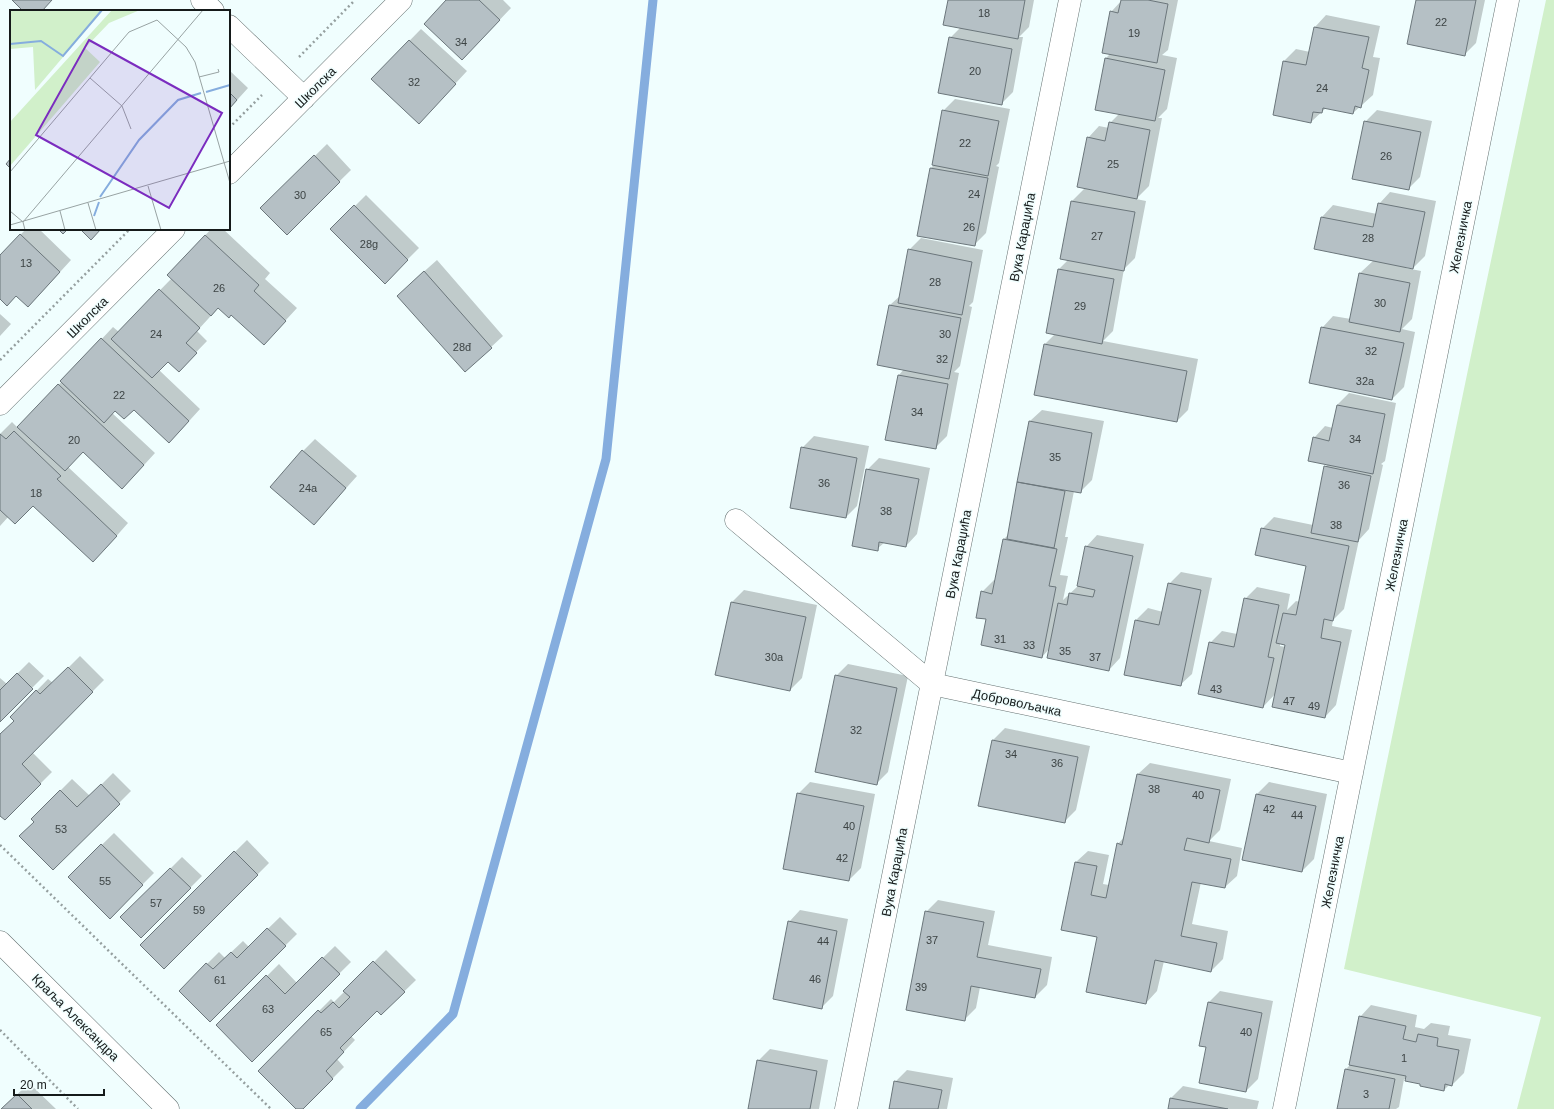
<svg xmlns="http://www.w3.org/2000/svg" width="1554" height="1109" viewBox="0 0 1554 1109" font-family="Helvetica,sans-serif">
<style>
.green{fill:#d1f0ca}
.shadow{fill:#0003;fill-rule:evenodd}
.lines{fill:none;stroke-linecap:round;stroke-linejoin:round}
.stream{stroke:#85adde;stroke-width:9}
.building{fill:#b5c0c5;stroke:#6b767b}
.minor-casing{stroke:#657171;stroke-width:23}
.path{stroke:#959f9f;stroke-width:2.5;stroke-dasharray:2 3;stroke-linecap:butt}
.minor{stroke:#fff;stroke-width:22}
.labels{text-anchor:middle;stroke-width:3;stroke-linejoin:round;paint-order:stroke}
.number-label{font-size:11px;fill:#3d4445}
.street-label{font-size:13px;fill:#151a1a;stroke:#f0fefe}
.inset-river{fill:none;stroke:#85adde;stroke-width:2}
.inset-road{fill:none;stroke:#98a3a3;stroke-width:1}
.view{fill:#7b2cbf;fill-opacity:0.15;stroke:#7b2cbf;stroke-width:2}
.inset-edge{fill:none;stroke:#151a1a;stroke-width:2}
</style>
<rect width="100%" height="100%" fill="#f0fefe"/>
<path class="green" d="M1546,0H1554V1109H1517L1541,1017L1344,969L1470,360Z"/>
<path class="shadow" d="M447,0H503L511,8L474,47Z
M949,0H1034L1029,27L1019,37H1023L1013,92L1001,104L950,38L960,28Z
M1122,0H1178L1168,50L1162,55L1177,58L1167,109L1158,118H1162L1149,186L1136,199L1146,201L1135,258L1124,269L1113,331L1103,341L1198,359L1188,410L1177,421L1045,344L1055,334L1059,269L1069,259L1061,258L1072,201L1085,188L1088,138L1099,126L1109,128L1110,123L1119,114L1106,58L1111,53V12Z
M1417,0H1485L1476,43L1465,54Z
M1326,15L1380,26L1373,57L1380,58L1373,95L1353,113L1326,108L1311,122L1274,115L1284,61L1296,49L1310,52L1315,27Z
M421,29L467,71L430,111L372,79Z
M229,70L248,88L229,109Z
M955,99L1010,109L999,163L996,166L999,167L986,233L974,245L918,235L931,168L935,164L943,111Z
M1377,110L1432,121L1420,177L1408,189L1365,122Z
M327,144L351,170L287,233L262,208Z
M1390,192L1436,201L1425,256L1413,268L1406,266V268L1421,271L1412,319L1402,329L1415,332L1404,387L1392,399L1322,328L1333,316L1351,319L1360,273L1374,260L1315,248L1322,217L1333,205L1377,214L1379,204Z
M366,195L419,248L385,282L332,229Z
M26,229H39L71,260L40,294L17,295L0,298V256Z
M211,229H223L270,273L265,279L297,308L275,332L219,307L197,331L207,341L179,370L168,360L159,370L200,409L181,430L169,442L134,409L116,410L112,413L155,453L134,476L83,451L68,467L128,523L105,549L33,505L9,516L0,526V434L12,422L18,428L113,327L119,332L172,278L169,275Z
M921,238L983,250L973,302L969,306L972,307L960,366L954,372L959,373L947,436L935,448L886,439L899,375L904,369L890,305L901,295L909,250Z
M437,260L503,336L465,371L410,284Z
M0,314L11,324L0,336Z
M1349,393L1396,403L1385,461L1381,464L1383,465L1369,529L1359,540L1344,609L1333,620L1332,626L1352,630L1336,705L1325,717L1277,692L1263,707L1210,643L1222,631L1237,634L1245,599L1257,587L1290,594L1287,610L1296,601L1300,602L1307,565L1262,529L1274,517L1313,525L1325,467L1328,464L1314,438L1325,426L1333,428L1337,405ZM1280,643L1287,644L1286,647L1280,646Z
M1042,410L1104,421L1092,480L1080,492L1074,491L1065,537H1068L1060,575L1068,576L1063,600L1078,586L1086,547L1097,535L1144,544L1120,658L1109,670L1050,648L1042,657L987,619L982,592L994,580H996L1004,539L1008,535L1030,421Z
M814,436L869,446L857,506L846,517L802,448Z
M315,439L357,476L314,524L303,451Z
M879,458L930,468L917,534L906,546L885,542L877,549L867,470Z
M1181,572L1212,578L1192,674L1180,685L1125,674L1136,620L1148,608L1163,612L1169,584Z
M744,590L817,605L802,678L790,690L717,675L732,602Z
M80,656L104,680L32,752L52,772L5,819L0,814V736L15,720L11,717L48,679L53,683Z
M29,662L44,676L0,720V678L7,684Z
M848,664L908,676L888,772L877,783L836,676Z
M1005,728L1090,746L1076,810L1064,822L979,805L993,740Z
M1150,763L1231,779L1220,830L1209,841L1242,848L1237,876L1225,887L1201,882L1192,924L1228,931L1223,959L1211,971L1164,961L1157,991L1146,1003L1098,936L1076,862L1088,851L1109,855L1103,884L1109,885L1118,844L1125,836L1138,774Z
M113,773L131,791L53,869L35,822L32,819L72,779L90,796Z
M810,782L875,794L861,868L849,880L798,794Z
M1269,782L1327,794L1314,859L1302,871L1243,859L1257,794Z
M114,833L154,873L110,917L69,877Z
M247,840L269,863L164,968L141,945Z
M182,857L202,876L141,937L122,917Z
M938,900L995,911L988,945L1052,957L1047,985L1035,997L980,987L976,1008L964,1020L926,912Z
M800,910L848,919L833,996L822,1007L789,922Z
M280,917L297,934L210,1020L180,991L219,952L225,958L243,941L249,947Z
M335,946L351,962L252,1060L218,1025L279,964L297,983Z
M386,950L416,980L381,1014L377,1010L351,1036L355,1040L337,1059L344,1067L302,1109H298L259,1071L331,999L334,1002Z
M1220,991L1273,1001L1258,1079L1246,1091L1207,1047L1208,1003Z
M1371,1005L1417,1015L1415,1027L1424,1029L1431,1023L1450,1026L1448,1035L1471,1039L1464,1073L1452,1085L1450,1084L1444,1090L1421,1083L1404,1079L1399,1107L1396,1109H1341L1346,1069L1350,1065L1360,1017Z
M770,1049L828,1060L819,1109H749L758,1061Z
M907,1070L953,1078L947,1109H890L895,1082Z
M29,1083L56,1109H2Z
M1183,1086L1259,1101L1257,1109H1169L1171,1098Z"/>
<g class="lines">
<path class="stream" d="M360,1109L453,1014L606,459L653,0"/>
</g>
<path class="building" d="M12,0H52L42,11H23Z
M446,0H479L500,20L462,60L424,24Z
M948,0H1025L1018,39L943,25Z
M1121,0H1148L1168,4L1157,63L1102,53L1110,11L1118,13Z
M1416,0H1476L1465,56L1407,44Z
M1314,27L1369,37L1362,68L1369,70L1361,108L1355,106L1353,114L1323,108L1322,113L1313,112L1311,123L1273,115L1283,61L1306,65Z
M949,37L1012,49L1002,105L938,93Z
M409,40L456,84L419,124L371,79Z
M1105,58L1165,70L1155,121L1095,110Z
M229,92L237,100L229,109Z
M942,110L999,121L988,176L932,165Z
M1364,121L1421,132L1409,190L1352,179Z
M1109,122L1150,130L1137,199L1077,187L1087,137L1105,141Z
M314,155L340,182L287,235L260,208Z
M11,158V169L6,164Z
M930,168L988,178L975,246L917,236Z
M1071,201L1135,212L1124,271L1060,259Z
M1378,203L1425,212L1413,269L1314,249L1321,217L1373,227Z
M354,205L408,260L385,284L330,229Z
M58,229H68L63,234Z
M80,229H101L91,240Z
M20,234L60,272L28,307L16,296L7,306L0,299V255Z
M205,235L259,285L254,291L286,321L264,345L231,315L229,318L218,308L211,316L167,275Z
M908,249L972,262L962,315L898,303Z
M1058,269L1114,279L1102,344L1046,333Z
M424,271L492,348L465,372L397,296Z
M1359,273L1410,283L1400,332L1349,322Z
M159,289L200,328L186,343L197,353L179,372L168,362L152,378L111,339Z
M889,305L961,318L949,379L877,365Z
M1321,327L1404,343L1392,400L1309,383Z
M101,338L189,421L169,443L134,410L124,419L115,411L104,423L60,381Z
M1044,344L1187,371L1177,422L1034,395Z
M898,375L948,384L936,449L885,440Z
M58,384L144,465L122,489L83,452L65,471L17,427Z
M1337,405L1385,414L1373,474L1308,461L1313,437L1329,441Z
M1029,421L1092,433L1081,493L1017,482Z
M14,431L61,476L57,479L117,536L93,562L33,506L15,524L0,510V434L6,439Z
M801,447L857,458L846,518L790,508Z
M302,450L346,488L314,525L270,487Z
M1324,466L1371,476L1358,542L1311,533Z
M866,469L919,479L906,547L879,542L878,551L852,546Z
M1017,482L1065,491L1054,548L1007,539Z
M1261,528L1349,546L1333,621L1324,619L1321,638L1341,642L1325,718L1272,707L1285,645L1276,643L1283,613L1296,615L1306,566L1255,555Z
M1003,539L1057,549L1049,586L1056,587L1042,658L981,645L986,619L976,618L981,591L992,594Z
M1085,546L1133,556L1109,671L1047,658L1058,603L1067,605L1069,593L1093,597L1095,590L1077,586Z
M1168,583L1201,590L1181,686L1124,675L1135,620L1159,625Z
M1244,598L1279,605L1268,657L1274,658L1263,708L1198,694L1209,642L1234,647Z
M731,602L806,617L790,691L715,675Z
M68,667L93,692L22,764L41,784L5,820L0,816V734L14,721L10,717L36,690L40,694Z
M17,673L33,689L0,722V690Z
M835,675L897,688L877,785L815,772Z
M992,740L1078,757L1065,823L978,806Z
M1137,774L1220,790L1209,843L1187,838L1184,850L1231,859L1225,888L1192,882L1181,936L1217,943L1211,972L1155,960L1146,1004L1086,992L1097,937L1061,930L1075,862L1097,866L1091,895L1106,898L1117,843L1122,845Z
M101,784L120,804L53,870L19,836L34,822L31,819L60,790L77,807Z
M797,793L864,806L849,881L783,869Z
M1256,794L1316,806L1302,872L1242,860Z
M101,844L143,885L110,919L68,877Z
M234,851L258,875L164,969L140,945Z
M170,868L191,888L141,938L120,917Z
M925,911L984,922L977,957L1041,969L1035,998L971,986L965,1021L906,1010Z
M788,921L837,931L822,1009L773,999Z
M267,928L286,946L210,1022L179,991L206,963L213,969L231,952L237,958Z
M322,957L340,974L252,1062L216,1025L266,975L285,994Z
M373,961L405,992L381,1015L377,1011L340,1048L344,1052L326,1071L333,1079L303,1109H296L258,1071L318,1010L321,1013L333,1002L339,1008L350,997L343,991Z
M1208,1002L1262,1013L1246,1092L1199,1083L1206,1047L1199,1046Z
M1359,1016L1406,1026L1403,1039L1416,1042L1418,1034L1438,1038L1437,1046L1459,1050L1452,1086L1445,1084L1444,1091L1420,1086V1084L1405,1081L1406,1076L1349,1065Z
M757,1060L817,1071L810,1109H748Z
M1345,1069L1395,1079L1389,1109H1337Z
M894,1081L942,1090L938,1109H889Z
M17,1094L32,1109H1Z
M1170,1098L1228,1109H1168Z"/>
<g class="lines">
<g class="minor-casing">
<path id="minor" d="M202,0L213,11
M229,26L304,98
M229,173L401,0
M0,404L174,229
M736,520L932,684L1352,773
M0,942L168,1109
M846,1109L1070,0
M1284,1109L1508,0"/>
</g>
<path class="path" d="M299,57L355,0
M229,128L262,95
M0,360L130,229
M0,845L271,1109
M0,1030L78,1109"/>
<use href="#minor" class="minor"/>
</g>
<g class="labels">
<g class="number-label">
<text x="984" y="17">18</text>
<text x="1441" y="26">22</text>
<text x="1134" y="37">19</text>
<text x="461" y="46">34</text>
<text x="975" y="75">20</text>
<text x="414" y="86">32</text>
<text x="1322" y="92">24</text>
<text x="965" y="147">22</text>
<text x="1386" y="160">26</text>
<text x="1113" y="168">25</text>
<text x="974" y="198">24</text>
<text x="300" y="199">30</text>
<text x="969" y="231">26</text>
<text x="1097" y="240">27</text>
<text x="1368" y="242">28</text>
<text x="369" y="248">28g</text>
<text x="26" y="267">13</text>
<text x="935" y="286">28</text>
<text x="219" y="292">26</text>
<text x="1380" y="307">30</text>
<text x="1080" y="310">29</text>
<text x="156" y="338">24</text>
<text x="945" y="338">30</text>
<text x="462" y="351">28đ</text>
<text x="1371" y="355">32</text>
<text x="942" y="363">32</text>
<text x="1365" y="385">32a</text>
<text x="119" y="399">22</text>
<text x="917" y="416">34</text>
<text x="1355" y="443">34</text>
<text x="74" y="444">20</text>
<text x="1055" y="461">35</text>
<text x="824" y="487">36</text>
<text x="1344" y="489">36</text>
<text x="308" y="492">24a</text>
<text x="36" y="497">18</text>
<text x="886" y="515">38</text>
<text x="1336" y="529">38</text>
<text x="1000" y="643">31</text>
<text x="1029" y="649">33</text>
<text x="1065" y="655">35</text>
<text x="774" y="661">30a</text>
<text x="1095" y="661">37</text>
<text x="1216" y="693">43</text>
<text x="1289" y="705">47</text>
<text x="1314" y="710">49</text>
<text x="856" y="734">32</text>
<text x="1011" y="758">34</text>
<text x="1057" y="767">36</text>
<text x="1154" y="793">38</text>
<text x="1198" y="799">40</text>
<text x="1269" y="813">42</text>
<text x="1297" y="819">44</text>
<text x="849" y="830">40</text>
<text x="61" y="833">53</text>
<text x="842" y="862">42</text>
<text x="105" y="885">55</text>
<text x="156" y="907">57</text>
<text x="199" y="914">59</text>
<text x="932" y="944">37</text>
<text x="823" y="945">44</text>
<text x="815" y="983">46</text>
<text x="220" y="984">61</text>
<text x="921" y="991">39</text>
<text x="268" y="1013">63</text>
<text x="326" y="1036">65</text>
<text x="1246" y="1036">40</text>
<text x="1404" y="1062">1</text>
<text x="1366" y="1098">3</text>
</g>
<g class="street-label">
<text transform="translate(315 87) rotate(-45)" y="5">Школска</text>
<text transform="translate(1022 237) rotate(-79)" y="5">Вука Караџића</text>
<text transform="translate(1460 237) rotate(-79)" y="5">Железничка</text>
<text transform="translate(87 317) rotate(-45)" y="5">Школска</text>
<text transform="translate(958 554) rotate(-79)" y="5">Вука Караџића</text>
<text transform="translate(1396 555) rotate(-79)" y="5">Железничка</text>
<text transform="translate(1017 702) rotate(12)" y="5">Добровољачка</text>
<text transform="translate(894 872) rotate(-79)" y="5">Вука Караџића</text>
<text transform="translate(1332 872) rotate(-79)" y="5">Железничка</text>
<text transform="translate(76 1017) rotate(45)" y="5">Краља Александра</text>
</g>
</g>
<g transform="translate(10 10)">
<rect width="220" height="220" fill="#f0fefe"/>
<path d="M0,0H93L25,80L23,37L0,39ZM102,0H130L99,13L75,38L90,52L0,156V112Z" fill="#d1f0ca"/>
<path class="inset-river" d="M0,34L31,31L53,46L92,0M196,82L220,75M90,187L129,130L168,90L191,83M84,206L89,192"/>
<path class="inset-road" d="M189,67L209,62L208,59M80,68L112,96L121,119M0,162L119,22L147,10L176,37L185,52L220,173M138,176L151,220M78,193L86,220M0,201L13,212L15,220M50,201L55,220M13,212L193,0M0,215L220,151"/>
<path class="view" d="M79,30L212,103L159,198L26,125Z"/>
<rect width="220" height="220" class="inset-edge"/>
</g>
<path d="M14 1089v6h90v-6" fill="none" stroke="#151a1a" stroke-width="2"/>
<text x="20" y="1089" font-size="12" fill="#151a1a" stroke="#f0fefe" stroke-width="3" paint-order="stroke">20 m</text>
</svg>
